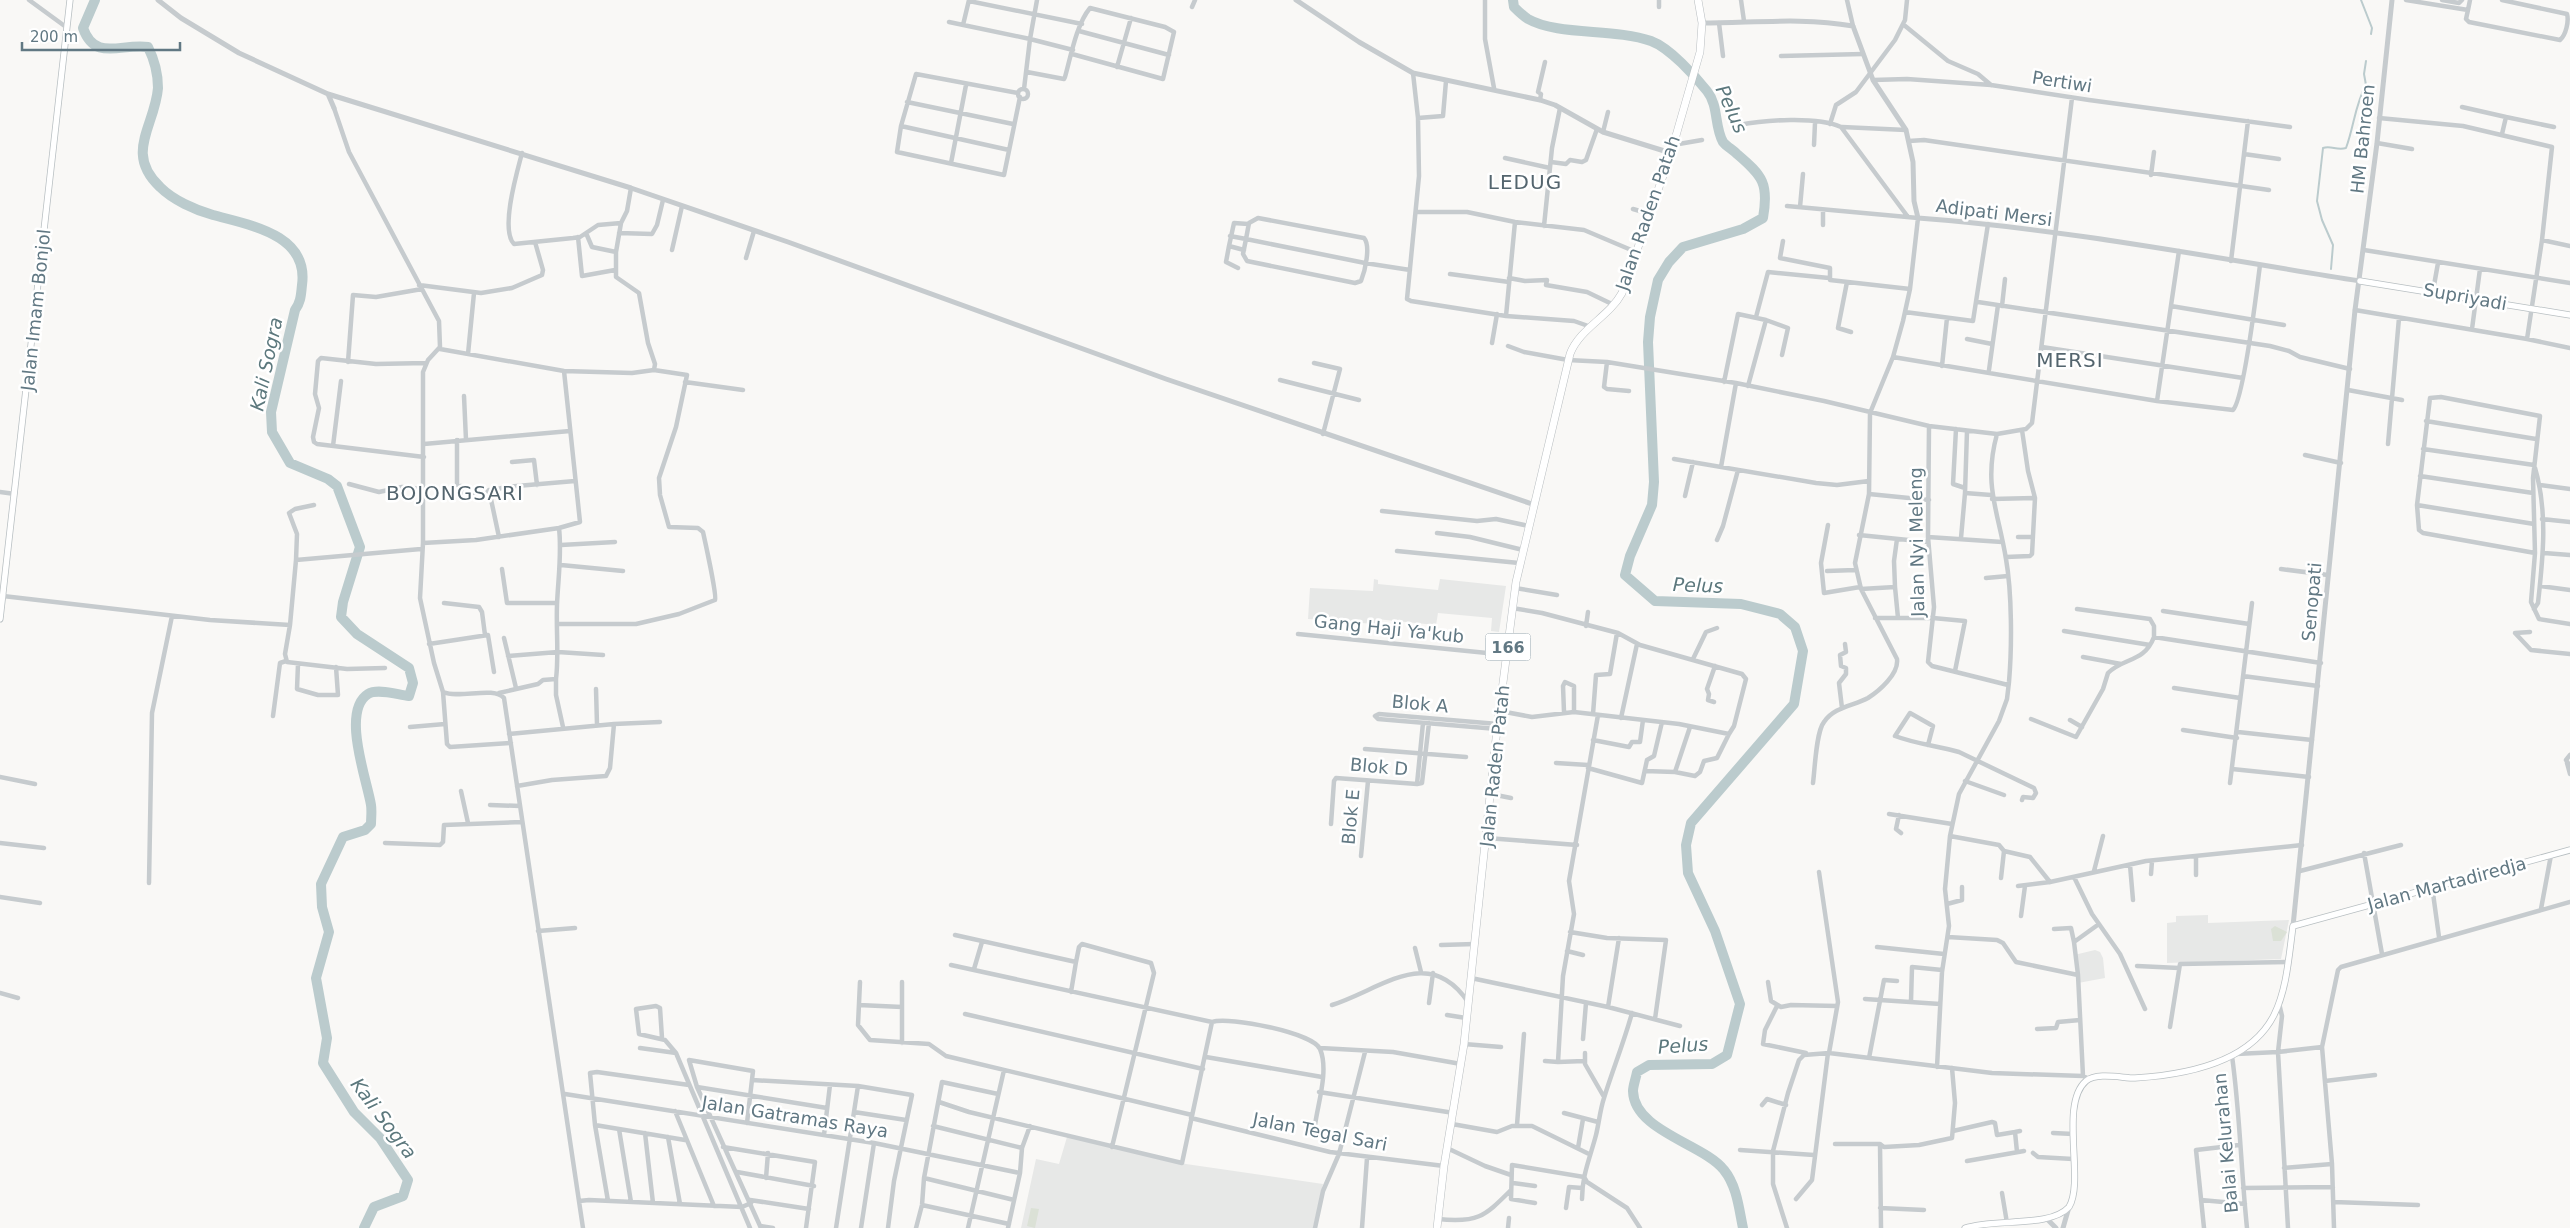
<svg xmlns="http://www.w3.org/2000/svg" width="2570" height="1228" viewBox="0 0 2570 1228" font-family="'DejaVu Sans',sans-serif">
<style>
.built{fill:#e7e8e7}
.green{fill:#dbe1d6}
.lines{fill:none;stroke-linecap:round;stroke-linejoin:round}
.stream{stroke:#bbcbcd;stroke-width:2}
.river{stroke:#bbcbcd;stroke-width:10}
.secondary-casing{stroke:#b8bfc2;stroke-width:7}
.primary-casing{stroke:#b9bec1;stroke-width:8}
.minor{stroke:#c6cbce;stroke-width:4.5}
.tertiary{stroke:#c6cbce;stroke-width:5}
.secondary{stroke:#fff;stroke-width:5.5}
.primary{stroke:#fff;stroke-width:7}
.labels{text-anchor:middle;stroke-width:5;stroke-linejoin:round;paint-order:stroke}
.shield{fill:#fff;stroke:#90a0a8;stroke-width:1}
.shield-label{font-size:16px;font-weight:bold;fill:#617883}
.street-label{font-size:18px;fill:#617883;stroke:#fff}
.water-label{font-size:19px;font-style:italic;fill:#5c787d;stroke:#fff}
.quarter-label{font-size:20px;letter-spacing:1px;fill:#54656e;stroke:#fff}
</style>
<rect width="100%" height="100%" fill="#f9f8f6"/>
<path class="built" d="M1374,579L1378,580V584L1438,590L1440,579L1506,586L1499,632L1491,631L1492,618L1438,613L1436,625L1376,619L1375,624L1308,619L1310,588L1373,591Z
M2208,915V923L2289,920L2281,959L2167,963V923L2176,922V916Z
M2095,950L2100,952L2103,958L2105,978L2078,983L2074,955Z
M1067,1137L1186,1164L1323,1184L1313,1228H1021L1036,1159L1059,1164Z"/>
<path class="green" d="M2275,926L2287,932L2281,941H2273L2271,929Z
M1031,1208L1039,1209L1035,1228L1027,1226Z"/>
<g class="lines">
<path class="stream" d="M2361,0L2372,28L2371,34
M2331,269L2333,245L2322,220L2317,201L2323,148C2331,145 2337,151 2346,148C2354,127 2355,104 2366,85L2364,74L2366,61"/>
<path class="river" d="M95,0L83,28C95,62 121,43 148,47C155,61 158,72 158,88C155,126 124,153 160,187C173,200 195,210 213,215C249,225 309,234 302,285C301,294 301,302 295,310L271,412L272,432L290,463L328,479L337,486L360,547L343,602L341,617L357,634L409,668L413,683L409,696C398,695 378,688 368,694C341,711 367,780 371,805C372,811 371,818 371,824L365,830L343,837L321,884L322,907L329,932L316,978L327,1038L323,1063L354,1112L380,1138L408,1180L403,1196L374,1207L364,1228
M1513,0L1514,7C1518,11 1523,16 1528,19C1558,36 1614,28 1651,41C1670,48 1695,76 1707,91C1719,106 1714,126 1723,142C1726,146 1733,150 1737,154C1763,176 1769,184 1763,218L1743,229L1683,247L1669,262L1658,280L1650,317L1648,342L1654,482L1652,505L1630,556L1625,575L1655,601L1741,604L1780,614L1795,627L1803,651L1794,704L1691,823L1686,845L1688,873L1715,931L1740,1004L1727,1055L1712,1064L1649,1065L1637,1072C1636,1078 1633,1086 1633,1091C1634,1131 1704,1144 1724,1170C1737,1186 1739,1209 1743,1228"/>
<g class="secondary-casing">
<path id="secondary" d="M2360,281L2570,315
M0,619L70,0
M1965,1228C1995,1218 2050,1228 2069,1207C2085,1181 2059,1104 2086,1081C2097,1072 2122,1078 2135,1078C2184,1075 2250,1063 2274,1015C2287,989 2289,955 2293,926L2570,850"/>
</g>
<g class="primary-casing">
<path id="primary" d="M1437,1228L1444,1166L1464,1044L1497,729L1516,582L1570,354C1580,328 1609,317 1622,293L1671,153L1700,52L1702,23L1698,0"/>
</g>
<path class="minor" d="M29,0L66,27
M1485,0V39L1494,88
M1741,0L1744,21
M1847,0L1853,26
M2406,0L2468,10L2470,0
M2442,0L2459,3L2462,0
M969,1L1082,24
M1192,7L1195,0
M1659,7V0
M2468,10L2466,19L2469,22L2560,40C2566,35 2569,21 2567,14L2502,0
M949,22L1030,39L1037,0
M1719,23L1723,56
M963,25L969,0
M1904,25L1948,61L1978,74L1991,85
M1079,31L1169,55
M1781,56L1863,54
M1117,67L1131,18
M1027,72L1064,79L1065,77C1071,56 1076,25 1090,8L1165,27L1174,32L1163,79L1072,54
M1413,73L1418,118L1419,176L1407,299L1411,301L1506,316L1574,321L1591,327
M1873,80L1907,79L1991,85L2089,100L2290,127
M1024,89L1030,39L1073,50
M1018 94a5 5 0 1 1 10 0a5 5 0 1 1-10 0Z
M1018,93L916,74L901,126L897,152L1004,175L1020,97
M1540,100L1541,94L1538,92L1545,62
M907,102L1013,124
M2462,107L2506,117L2502,134
M334,108L349,152L439,321L440,347L428,360L423,372V543L420,598L434,663L443,692C459,699 494,686 504,698L583,1228
M2506,117L2554,127
M1418,118L1443,116L1446,81
M2379,118L2463,126L2552,147L2542,240L2527,339
M1830,124L1836,105L1856,92L1895,40L1905,20L1907,0
M1739,125C1764,120 1817,116 1841,127L1908,217
M901,126L1009,150
M1842,127L1906,130
M1603,132L1608,112
M1909,141L1924,140L2269,190
M2377,143L2412,149
M1673,145L1702,140
M1814,145L1815,123
M522,153C517,172 500,230 514,244L573,238L580,237L598,225L621,223L627,211L631,188
M2244,154L2279,159
M1505,158L1550,168
M1551,162L1566,164L1570,160L1582,162L1586,160L1597,129
M951,163L966,85
M2151,175L2154,152
M1787,206L1918,218L1910,289L1903,321L1893,357L1870,413L1869,494L1855,563L1861,589L1897,659C1899,674 1879,691 1868,698C1853,706 1834,707 1824,722C1816,732 1815,768 1813,783
M1800,207L1803,174
M1633,209L1650,214
M1416,212H1467L1515,222L1584,230L1636,252
M1823,225V210
M1544,226L1552,148L1560,108
M619,233L652,234L657,225L663,200
M1230,236L1246,239L1243,254L1247,261L1355,283L1361,281C1365,271 1371,246 1364,238L1258,218L1249,223L1246,239L1365,263L1410,270
M578,237L582,276L615,270
M2542,240L2570,246
M1783,241L1780,258L1830,268V280L1910,289
M1229,246L1234,223L1248,224
M672,250L682,206
M2364,250L2570,283
M616,252L621,223
M746,258L754,231
M2231,261L2248,121
M1238,268L1226,262L1229,246L1244,250
M1450,274L1509,282
M1509,278L1525,281L1547,280L1546,285L1587,292L1614,305
M1847,282L1838,328L1851,332
M419,285L481,293L512,288L542,275L543,270L535,242
M2433,291L2438,263
M1978,302L2270,346L2289,351L2300,357L2350,369
M2002,306L2005,279
M2171,306L2284,325
M2355,310L2527,339L2570,348
M1905,312L1973,321L1988,224
M1506,316L1515,222
M1756,317L1768,272L1829,278
M2472,329L2480,269
M1967,339L1992,344
M1492,343L1497,314
M1508,346L1524,352L1568,360L1607,362L1736,383L1824,401L1929,426L1997,434L2026,429L2032,423L2072,98
M2042,347L2243,378
M440,349L564,371L632,373L654,370L655,364L648,343L639,293L616,277V252L592,247L586,233
M468,354L474,293
M1893,357L2157,401L2233,410C2244,399 2257,288 2260,265
M348,362L353,295L376,297L422,289
M1607,362L1604,387L1607,389L1629,391
M1314,363L1340,369L1323,434
M1942,366L1947,318
M1989,370L1998,305
M1280,380L1359,400
M685,382L743,390
M1724,382L1738,314L1766,320
M1748,386L1766,320L1788,328L1782,355
M2348,390L2402,400
M464,396L466,440
M2157,401L2179,251
M2426,421L2536,439
M1929,426L1928,537L1934,607L1928,662L1932,666L2008,685
M1956,429L1953,484L1965,488
M457,440V485
M424,444L570,431
M2388,444L2399,318
M333,446L341,381
M2423,449L2534,465
M2305,455L2341,463
M424,457L317,444L314,442L313,437L319,408L315,394L318,361L321,358L376,364L426,363
M1674,459L1816,483L1837,485L1869,481
M512,462L534,460L537,485
M1721,467L1736,383
M2420,476L2533,493
M349,484L379,492L402,487L423,489
M2540,485L2570,489
M461,486L463,494L472,495L506,487L575,481
M489,490L499,537
M0,492L15,494
M1965,493L1991,495
M1869,494L1929,500
M1685,496L1693,462
M1992,499L2035,498
M2417,505L2534,524
M1382,511L1477,521L1496,519L1529,526
M2542,519L2570,522
M1828,525L1821,563L1824,593L1860,587
M1437,533L1470,537L1523,550
M1859,535L1928,542
M1928,537L2002,542
M2018,537H2033
M1961,538L1965,493L1967,431
M1717,540L1723,526L1738,470
M423,543L476,540L559,528L580,522L564,371
M561,545L615,542
M1397,551L1519,563
M2535,553L2423,533L2419,530L2417,505L2430,398L2441,397L2540,416L2533,478L2535,553L2531,602L2539,619L2570,624
M2544,553L2570,555
M2006,557L2030,556L2032,554L2035,498L2028,471L2022,430
M296,560L297,534L289,513L295,509L314,505
M561,565L623,571
M502,569L507,603H557
M2281,569L2328,575
M1827,571L1855,570
M1986,578L2008,576
M2540,586L2570,590
M1895,587L1898,618
M1515,588L1557,595
M1861,589L1895,587L1894,561L1897,539
M3,596L210,620L290,625L296,560L421,549
M444,603L479,607L482,612L485,635
M2077,609L2150,619L2154,626V637
M2534,609L2538,603C2543,558 2548,512 2535,468
M2163,611L2249,624
M1875,618H1933L1965,621L1955,671
M557,624H636L679,614L715,600C717,596 705,541 703,532L698,528L669,527L660,495L659,478L676,427L687,375L654,370
M290,625L285,654L287,662L347,669L385,668
M1586,626L1588,612
M2064,631L2150,645
M2530,632L2515,633L2531,650L2570,654
M1298,634L1507,655
M504,638L516,688
M429,644L488,635L494,672
M508,656L558,652L603,655
M2083,657L2121,664
M1693,659L1706,632L1717,628
M298,664L297,689L318,695H338L336,667
M2243,676L2318,686
M556,679V695L563,727
M2174,688L2240,698
M596,689L597,725
M443,692L447,744L450,747L511,743
M499,693L538,684L543,680L556,679C559,655 556,630 557,605C558,579 562,554 559,528
M1714,702L1708,700L1709,694L1707,689L1715,666
M1842,708L1839,683L1846,674V668L1841,666L1840,655L1846,652L1845,644
M1500,711L1532,717L1574,712L1679,724L1729,734L1734,726L1746,679L1742,674L1640,645L1618,633L1542,613L1512,608
M1564,712L1563,686L1565,682L1574,686V712
M1593,714L1596,675L1610,674L1617,633
M273,716L280,663L286,661
M1621,718L1637,644
M2031,719L2076,737L2103,689L2108,673C2124,657 2144,663 2154,637L2321,663
M2070,720L2082,727
M614,724L660,722
M410,727L445,724
M1497,729L1378,719L1375,716L1379,714L1498,724
M2183,730L2237,738
M2238,732L2312,740
M509,734L614,724L610,768L606,776L552,780L517,786
M1593,740L1629,747L1632,742H1640L1643,720
M1928,745L1933,726L1910,713L1895,736C1916,744 1938,746 1959,752L2034,788L2036,793L2033,798L2023,797L2022,800
M1365,749L1466,757
M2570,755L2566,760L2570,766
M1556,763L1588,765
M2567,763L2570,774
M1588,768L1642,783L1647,760L1654,756L1662,722
M2232,769L2309,777
M1645,771L1675,772L1695,776L1700,772L1704,761L1717,758L1729,734
M1675,772L1690,727
M0,777L35,784
M1965,781L2004,795
M2230,783L2252,603
M1417,784L1422,783L1429,723
M1417,784L1423,723
M461,791L468,823
M1491,794L1511,798
M490,805L520,806
M1889,814L1952,824
M1899,815L1896,829L1901,833
M1331,824L1334,781L1336,778L1417,784
M1950,836L1999,845L2004,851L2030,857L2050,882
M1487,838L1577,845
M0,843L44,848
M385,843L440,845L443,842L444,825L522,822
M2364,853L2382,954
M1361,856L1368,781
M2130,865L2133,900
M2094,871L2103,836
M2300,871L2401,845
M1819,872L1838,1002L1829,1053
M2151,874L2152,861
M2196,875V857
M2074,877L2092,914L2120,954L2145,1009
M2001,878L2004,851
M149,883L152,713L172,616
M2018,886L2050,882L2146,861L2302,845
M2432,886L2439,937
M0,897L40,903
M1947,904L1962,900V887
M2541,909L2551,855
M2021,916L2025,886
M2054,929L2071,928L2074,942
M538,931L575,928
M1570,932L1607,938L1666,940L1655,1019
M955,935L1076,962L1079,947L1082,944L1151,963L1154,973L1112,1147
M1948,937L1997,940L2003,943L2016,962L2078,975L2083,1076
M1441,945L1475,944
M1877,947L1944,954
M1415,948L1421,972
M1567,951L1583,955
M951,965L1212,1022C1229,1016 1313,1033 1320,1049C1329,1070 1318,1103 1315,1125
M2137,966L2179,968
M974,969L982,942
M2078,975L2074,942L2099,924
M1471,978L1608,1007L1680,1026
M860,982L858,1025L870,1040L929,1044L946,1056L1192,1115
M1768,982L1771,1001L1781,1007L1791,1005L1837,1006
M1071,992L1076,962
M0,993L18,998
M1865,999L1940,1004
M1911,1001L1912,967L1942,970
M1429,1003L1433,973
M2279,1003L2282,1016L2278,1052L2288,1228
M859,1005L902,1007
M1332,1005C1382,989 1429,944 1468,1002
M1777,1006L1765,1030L1763,1044L1806,1053
M1608,1007L1619,938
M965,1014L1203,1069
M1447,1015L1466,1018
M2170,1027L2180,964L2287,962
M2037,1029L2056,1028L2058,1022L2080,1020
M662,1038L660,1008L656,1006L636,1009L639,1034L665,1040L676,1053L750,1228
M1583,1039L1586,1003
M902,1043V982
M1464,1044L1501,1047
M2322,1047L2338,970L2341,967L2570,902
M640,1048L676,1053
M1320,1048L1393,1052L1461,1064
M1585,1053V1064L1604,1097
M2236,1054L2278,1052L2322,1047L2332,1164L2334,1228
M2232,1056C2240,1113 2241,1171 2247,1228
M1206,1057L1322,1077
M1869,1058L1884,980L1897,981
M1545,1061L1558,1062
M1584,1061L1558,1062L1563,976L1574,914L1569,881L1598,715
M1937,1067L1942,972L1949,926L1945,889L1950,836L1959,794L1999,721L2007,699L2009,682C2012,647 2012,593 2006,559C1998,510 1983,485 1997,434
M752,1080L858,1086L912,1095L894,1181L888,1228
M2325,1081L2375,1075
M697,1087L827,1108
M1319,1092L1454,1113
M565,1094L874,1143L1020,1173
M939,1102L969,1112L1182,1163L1212,1022
M1762,1105L1767,1099L1786,1105
M675,1111L714,1206
M854,1112L906,1120
M1564,1113L1598,1122
M1191,1118L1330,1152L1444,1166
M747,1123L753,1071L689,1060L697,1087L761,1228
M1452,1124L1497,1132L1512,1126H1532L1589,1154
M595,1125L685,1140
M1517,1125L1524,1034
M933,1126L1022,1148
M619,1129L631,1202
M1953,1131L1992,1122L1995,1123L1997,1135L2015,1132
M645,1133L653,1203
M2053,1133L2073,1134
M824,1135L830,1085
M668,1137L680,1204
M1835,1144H1880
M723,1147L815,1162L806,1228
M1447,1148L1485,1166L1511,1175
M1578,1148L1583,1119
M1740,1150L1814,1155
M2017,1152L2015,1132L2020,1131
M2033,1153L2038,1157L2073,1159
M1967,1161L2024,1151
M2284,1168L2332,1164
M737,1172L814,1186
M766,1178L768,1153
M924,1178L1014,1200
M1513,1183L1535,1186
M2243,1188L2333,1187
M2002,1193L2007,1223
M1582,1199C1582,1175 1590,1158 1596,1135C1599,1123 1600,1110 1604,1098C1613,1069 1624,1042 1632,1013
M1796,1199L1812,1180L1828,1053
M750,1200L809,1209
M2201,1200L2245,1204
M579,1201L589,1200L742,1207L751,1203
M608,1201L595,1125L590,1073L597,1072L689,1085
M2334,1202L2418,1205
M1535,1203L1511,1199L1512,1165L1584,1177L1587,1182L1627,1208L1640,1228
M922,1205L1009,1224
M1566,1208L1569,1187L1582,1188
M1880,1208L1924,1210
M1438,1219C1477,1223 1484,1217 1510,1191
M760,1226L773,1228
M836,1228L858,1086
M861,1228L874,1143
M916,1228L922,1205L924,1178L942,1082L998,1094
M968,1228L1004,1070
M1008,1228L1020,1173L1022,1148L1030,1126
M1315,1228L1323,1191L1339,1154L1365,1052
M1362,1228L1367,1158
M1508,1228L1509,1218
M1787,1228L1773,1184V1151L1788,1093L1799,1060L1804,1055L1829,1053L1992,1073L2083,1076L2089,1079
M1881,1228L1880,1144L1884,1147L1919,1145L1952,1138L1955,1103L1952,1068
M2204,1228L2196,1150L2239,1145"/>
<path class="tertiary" d="M158,0L181,18L239,53L328,94L631,188L788,242L1166,379L1535,505
M1296,0L1359,42L1413,73L1540,100L1555,105L1603,132L1671,153
M1702,23C1753,23 1802,17 1853,26L1873,80L1906,130L1913,162L1914,201L1918,218C2066,229 2214,258 2360,281
M328,94L334,108
M2293,926L2355,310L2377,143L2392,0
M2049,1221L2056,1228
M2063,1228L2069,1207"/>
<use href="#secondary" class="secondary"/>
<use href="#primary" class="primary"/>
</g>
<g class="labels">
<rect class="shield" x="1485.5" y="633.5" width="45" height="27" rx="4"/>
<g class="shield-label">
<text x="1508" y="653">166</text>
</g>
<g class="street-label">
<text transform="translate(2062 82) rotate(9)" y="6">Pertiwi</text>
<text transform="translate(2363 139) rotate(-84)" y="6">HM Bahroen</text>
<text transform="translate(1648 213) rotate(-71)" y="6">Jalan Raden Patah</text>
<text transform="translate(1994 213) rotate(7)" y="6">Adipati Mersi</text>
<text transform="translate(2465 297) rotate(10)" y="6">Supriyadi</text>
<text transform="translate(36 310) rotate(-84)" y="6">Jalan Imam Bonjol</text>
<text transform="translate(1917 542) rotate(-91)" y="6">Jalan Nyi Meleng</text>
<text transform="translate(2312 602) rotate(-85)" y="6">Senopati</text>
<text transform="translate(1389 629) rotate(6)" y="6">Gang Haji Ya'kub</text>
<text transform="translate(1420 704) rotate(5)" y="6">Blok A</text>
<text transform="translate(1495 766) rotate(-84)" y="6">Jalan Raden Patah</text>
<text transform="translate(1379 767) rotate(5)" y="6">Blok D</text>
<text transform="translate(1351 817) rotate(-85)" y="6">Blok E</text>
<text transform="translate(2447 884) rotate(-15)" y="6">Jalan Martadiredja</text>
<text transform="translate(795 1117) rotate(9)" y="6">Jalan Gatramas Raya</text>
<text transform="translate(1320 1132) rotate(11)" y="6">Jalan Tegal Sari</text>
<text transform="translate(2226 1143) rotate(-95)" y="6">Balai Kelurahan</text>
</g>
<g class="water-label">
<text transform="translate(1732 109) rotate(66)" y="7">Pelus</text>
<text transform="translate(266 364) rotate(-78)" y="7">Kali Sogra</text>
<text transform="translate(1698 585) rotate(2)" y="7">Pelus</text>
<text transform="translate(1683 1045) rotate(-4)" y="7">Pelus</text>
<text transform="translate(384 1118) rotate(53)" y="7">Kali Sogra</text>
</g>
<g class="quarter-label">
<text x="1525" y="189">LEDUG</text>
<text x="2070" y="367">MERSI</text>
<text x="455" y="500">BOJONGSARI</text>
</g>
</g>
<path d="M22 42v8h158v-8" fill="none" stroke="#617883" stroke-width="2.5"/>
<text x="30" y="42" font-size="15" fill="#617883" stroke="#ffffff" stroke-width="4" paint-order="stroke">200 m</text>
</svg>
